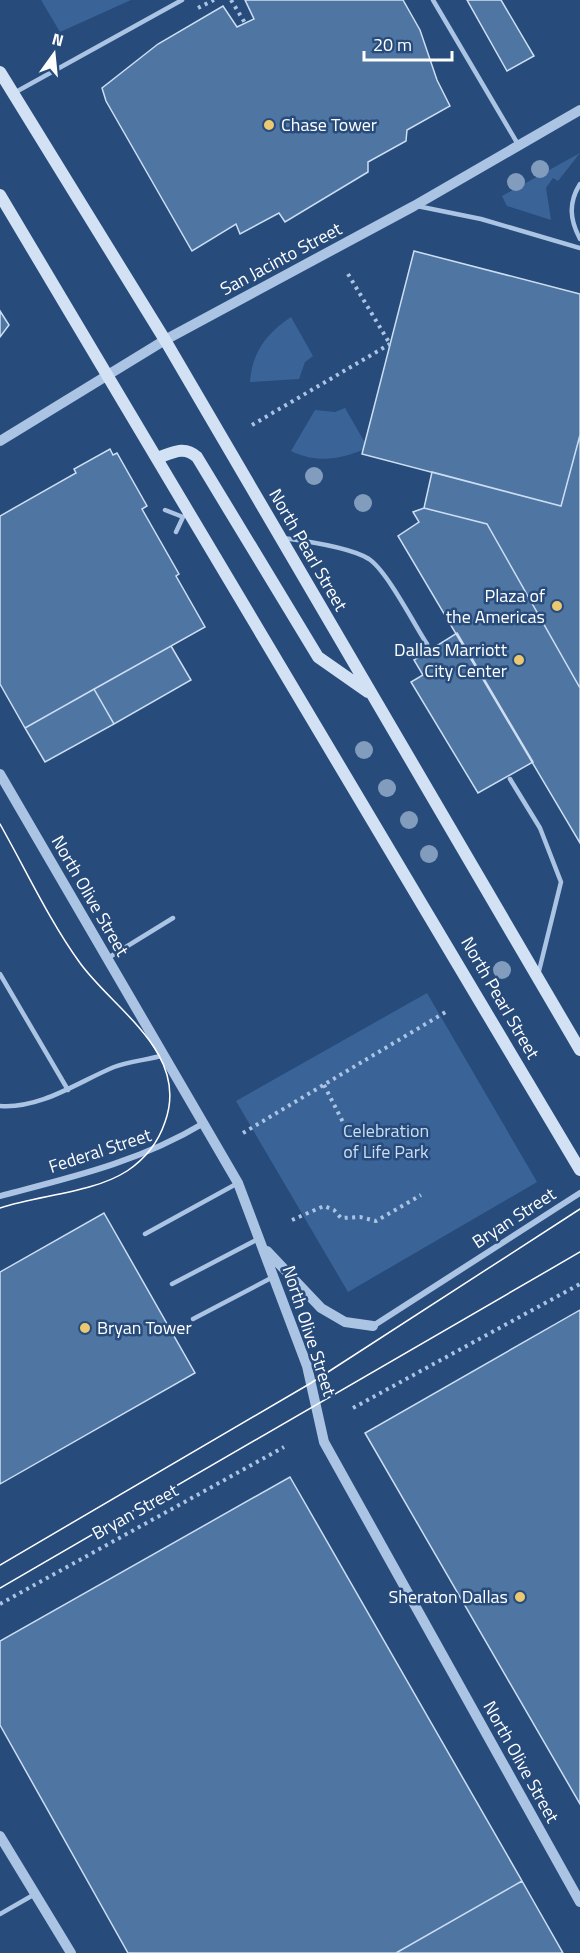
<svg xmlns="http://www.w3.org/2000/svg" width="580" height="1953" viewBox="0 0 580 1953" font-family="'Titillium Web',sans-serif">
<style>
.green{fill:#3a6498}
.building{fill:#4f75a3;stroke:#cddef3;stroke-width:1.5}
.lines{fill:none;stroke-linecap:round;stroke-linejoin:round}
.path{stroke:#abc4e4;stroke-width:4;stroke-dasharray:3 4.5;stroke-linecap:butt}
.service{stroke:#abc4e4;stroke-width:4.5}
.minor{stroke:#abc4e4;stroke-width:6}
.tertiary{stroke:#abc4e4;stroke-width:10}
.secondary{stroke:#d3e1f4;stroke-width:12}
.tram{stroke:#fff;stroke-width:1.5}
.tree{fill:#829cbd}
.poi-dot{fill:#ecc970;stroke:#274b7b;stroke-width:2}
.labels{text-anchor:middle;stroke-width:5;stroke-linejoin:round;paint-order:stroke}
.poi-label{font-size:18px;fill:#fff;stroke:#274b7b;text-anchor:end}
.street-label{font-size:18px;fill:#fff;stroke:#274b7b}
.park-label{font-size:18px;fill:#cddef3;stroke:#274b7b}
</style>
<rect width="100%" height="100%" fill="#274b7b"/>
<path class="green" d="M41,0H131L60,32Z
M580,153L558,181L553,178L546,188L551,220L507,206L502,196Z
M291,317L313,356L305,362L299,379L250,382C252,352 267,333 291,317Z
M345,408L368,448C341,459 318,464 291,451L315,410L335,412Z
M427,993L537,1182L348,1292L236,1101Z"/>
<path class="building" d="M245,0H403L420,30L437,80L450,106L407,130L406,141L368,162V172L285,222L279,213L240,234L236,224L192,251L106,101L102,88L158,44L223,6L237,27L254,19Z
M467,0H501L534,56L507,71Z
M414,251L580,294V435L561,506L362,454Z
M0,311L9,325L0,337Z
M580,435V688L487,524L424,508L432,472L561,506Z
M110,449L113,455L117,453L147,506L142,509L179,574L176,576L205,627L25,728L0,684V516L76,473L74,469Z
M424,508L487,524L580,688V843L398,536L419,522L413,512Z
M457,633L533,762L478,793L411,682L423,675L414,660Z
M171,646L191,680L114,724L94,689Z
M94,689L114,724L45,762L25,728Z
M104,1213L195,1373L0,1484V1272Z
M580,1310V1804L365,1433Z
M290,1477L522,1881L396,1953H128L0,1725V1641Z
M522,1881L563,1953H396Z"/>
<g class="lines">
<path class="path" d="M231,0L245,23
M198,8L214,0
M348,274L390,344
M252,425L390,344
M324,1085L347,1130
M243,1133L449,1010
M292,1220L324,1206L334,1210L341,1218L360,1217L376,1221L421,1195
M353,1408L580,1284
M0,1604L284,1447"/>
<path class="service" d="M433,0L519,146
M14,93L182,0
M580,184C568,203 570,220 580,239
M417,206L481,219L580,248
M165,510L183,517
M176,532L183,517L189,513
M283,538C306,541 350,547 369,559C387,571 414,624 427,644
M510,779L540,828L561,882L538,975
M108,958L173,918
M0,974L68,1090
M0,1106C41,1109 78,1082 114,1067C130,1061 148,1060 164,1055
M145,1234L238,1183
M172,1284L260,1238
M193,1319L273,1277
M0,1914L35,1894"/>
<path class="minor" d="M0,1196C73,1177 139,1162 204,1123
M373,1326L580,1193"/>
<path class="tertiary" d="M0,441L165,340L414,206L580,110
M0,774L238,1183L307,1366L324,1442L580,1902
M267,1251L321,1308L345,1322L373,1326
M0,1836L71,1953"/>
<path class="secondary" d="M0,72L165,340L580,1050
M0,195L580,1170
M157,458C172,453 184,445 197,457L318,657L368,692"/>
<path class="tram" d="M0,824C26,870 49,920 80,963C114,1010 190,1053 165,1122C158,1143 145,1159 127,1171C93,1193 39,1195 0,1208
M0,1565L311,1383L580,1209
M0,1588L580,1252"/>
</g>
<g class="tree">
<circle cx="540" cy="169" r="9"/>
<circle cx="516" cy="182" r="9"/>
<circle cx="314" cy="476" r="9"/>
<circle cx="363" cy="503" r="9"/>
<circle cx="364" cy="750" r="9"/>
<circle cx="387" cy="788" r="9"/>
<circle cx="409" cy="820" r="9"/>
<circle cx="429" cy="854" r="9"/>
<circle cx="502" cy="970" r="9"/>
</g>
<g class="poi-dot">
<circle cx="269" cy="125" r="6"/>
<circle cx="557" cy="606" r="6"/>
<circle cx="519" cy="660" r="6"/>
<circle cx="85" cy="1328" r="6"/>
<circle cx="520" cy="1597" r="6"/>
</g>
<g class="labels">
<g class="poi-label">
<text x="281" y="131" text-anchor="start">Chase Tower</text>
<text x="545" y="602">Plaza of<tspan x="545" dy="21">the Americas</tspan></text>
<text x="507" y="656">Dallas Marriott<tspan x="507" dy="21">City Center</tspan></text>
<text x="97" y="1334" text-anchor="start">Bryan Tower</text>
<text x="508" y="1603">Sheraton Dallas</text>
</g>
<g class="street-label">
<text transform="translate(281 259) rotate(-28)" y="6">San Jacinto Street</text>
<text transform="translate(308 550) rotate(60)" y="6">North Pearl Street</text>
<text transform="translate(90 896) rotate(60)" y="6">North Olive Street</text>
<text transform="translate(500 998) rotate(60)" y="6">North Pearl Street</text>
<text transform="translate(100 1151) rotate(-18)" y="6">Federal Street</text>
<text transform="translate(514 1218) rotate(-33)" y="6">Bryan Street</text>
<text transform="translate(309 1331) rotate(72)" y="6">North Olive Street</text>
<text transform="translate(135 1512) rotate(-29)" y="6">Bryan Street</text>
<text transform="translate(521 1762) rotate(61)" y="6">North Olive Street</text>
</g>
<g class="park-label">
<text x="386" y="1137">Celebration<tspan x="386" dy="21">of Life Park</tspan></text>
</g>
</g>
<g transform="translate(54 54) rotate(15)" stroke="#274b7b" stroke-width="4.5" paint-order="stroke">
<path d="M0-4.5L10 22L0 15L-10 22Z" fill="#ffffff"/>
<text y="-9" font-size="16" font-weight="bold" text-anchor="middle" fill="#ffffff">N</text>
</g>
<path d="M364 51v9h88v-9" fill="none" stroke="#ffffff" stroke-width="3"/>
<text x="373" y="51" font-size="18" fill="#ffffff" stroke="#274b7b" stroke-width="4.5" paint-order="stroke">20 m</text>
</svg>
